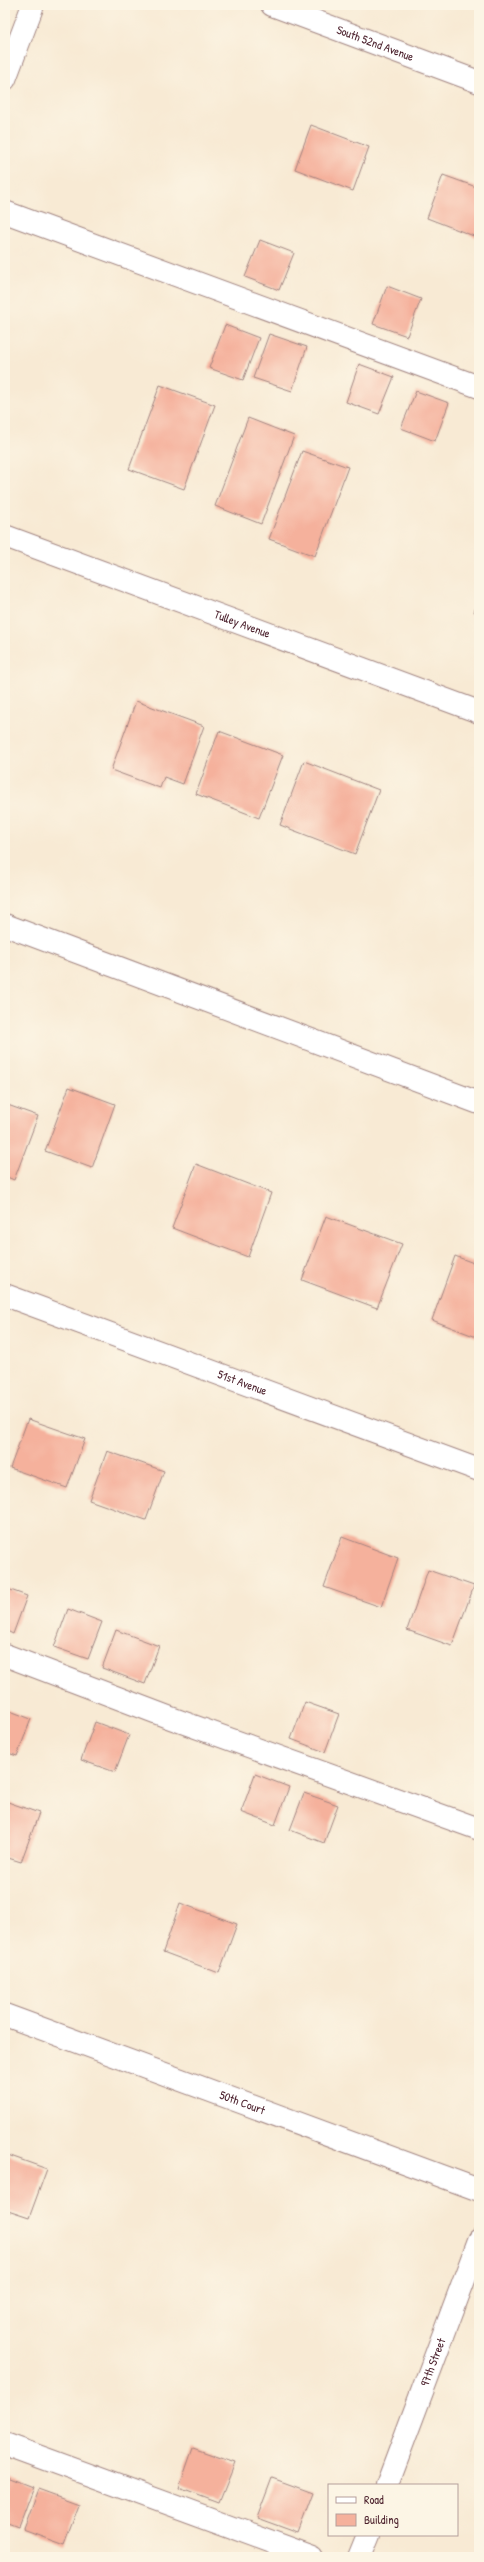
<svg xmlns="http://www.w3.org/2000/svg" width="484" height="2562" viewBox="0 0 484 2562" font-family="'Patrick Hand',sans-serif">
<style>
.building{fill:#f5b19c}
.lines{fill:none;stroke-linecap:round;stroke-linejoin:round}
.minor-casing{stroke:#a18480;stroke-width:24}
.minor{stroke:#fff;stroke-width:22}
.labels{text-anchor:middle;stroke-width:3.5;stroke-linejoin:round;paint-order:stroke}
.street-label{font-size:12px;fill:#4a1f2b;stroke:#fcf5e5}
</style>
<rect width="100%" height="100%" fill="#fcf5e5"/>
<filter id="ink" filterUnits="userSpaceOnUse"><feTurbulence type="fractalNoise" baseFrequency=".025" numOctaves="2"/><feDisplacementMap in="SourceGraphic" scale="8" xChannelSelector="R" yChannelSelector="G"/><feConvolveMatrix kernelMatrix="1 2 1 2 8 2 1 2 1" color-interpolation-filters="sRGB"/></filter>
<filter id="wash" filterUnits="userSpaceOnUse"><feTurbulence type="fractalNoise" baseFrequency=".012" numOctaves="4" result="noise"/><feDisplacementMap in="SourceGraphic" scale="16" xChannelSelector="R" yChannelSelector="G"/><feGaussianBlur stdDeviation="0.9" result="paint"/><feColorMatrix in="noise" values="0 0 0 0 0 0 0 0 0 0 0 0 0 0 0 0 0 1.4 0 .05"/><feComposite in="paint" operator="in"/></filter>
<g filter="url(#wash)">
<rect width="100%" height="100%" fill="#f8ead4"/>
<g id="blocks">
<path class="building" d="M311,125L369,147L353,191L295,169Z
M443,175L479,188V238L427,218Z
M260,240L294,253L279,290L245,277Z
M387,286L421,299L407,336L373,324Z
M225,325L259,338L243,380L209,368Z
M269,334L307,347L292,391L253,378Z
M359,364L394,377L379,414L346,402Z
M160,385L215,405L184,489L129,469Z
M416,391L449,403L435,441L401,428Z
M248,418L294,436L261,524L215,506Z
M302,451L348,467L315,556L269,539Z
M479,599V613L474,612Z
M136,701L204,726L183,784L164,777L160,788L111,770Z
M219,731L283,755L259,818L196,794Z
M304,761L379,790L355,854L280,825Z
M69,1087L115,1104L92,1168L45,1151Z
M5,1104L38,1116L14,1180L5,1176Z
M196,1164L271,1193L248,1257L172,1228Z
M326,1216L402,1244L377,1308L302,1280Z
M455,1256L479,1265V1338L432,1320Z
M28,1419L85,1439L67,1488L10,1468Z
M107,1451L164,1471L146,1520L89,1500Z
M342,1537L398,1558L381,1607L324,1587Z
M428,1570L474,1586L452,1646L407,1630Z
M5,1588L27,1596L13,1634L5,1630Z
M68,1609L102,1622L88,1659L54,1647Z
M116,1630L159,1646L145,1684L102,1668Z
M305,1702L339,1714L325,1752L291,1739Z
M5,1709L31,1719L17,1756L5,1752Z
M95,1722L129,1735L115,1772L81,1760Z
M255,1774L289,1787L275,1825L241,1812Z
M304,1793L338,1805L324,1843L290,1830Z
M5,1801L39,1813L21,1862L5,1857Z
M180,1903L237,1924L219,1973L163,1952Z
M5,2154L47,2169L29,2218L5,2210Z
M193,2448L235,2463L219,2503L179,2488Z
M5,2476L33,2487L18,2527L5,2522Z
M272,2478L313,2493L298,2533L257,2518Z
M38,2489L79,2504L64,2544L23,2529Z"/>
</g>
</g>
<g filter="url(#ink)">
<use href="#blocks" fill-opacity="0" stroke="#a18480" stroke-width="1"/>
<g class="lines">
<g class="minor-casing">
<g id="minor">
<path id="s1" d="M272,5L479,82"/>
<path d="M5,79L33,5"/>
<path d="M5,212L479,387"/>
<path id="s2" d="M5,536L479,712"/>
<path d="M5,925L479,1103"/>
<path id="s3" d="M5,1295L479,1470"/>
<path d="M5,1655L168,1717L479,1829"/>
<path id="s4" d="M5,2015L479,2190"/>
<path d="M5,2444L313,2557"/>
<path id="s5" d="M387,2485L479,2240"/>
<path d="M359,2557L368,2535"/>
</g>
</g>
<use href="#minor" class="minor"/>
</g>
</g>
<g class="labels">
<g class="street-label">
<text dy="4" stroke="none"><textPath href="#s1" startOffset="110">South 52nd Avenue</textPath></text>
<text dy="4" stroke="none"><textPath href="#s2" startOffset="253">Tulley Avenue</textPath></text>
<text dy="4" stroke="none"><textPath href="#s3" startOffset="253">51st Avenue</textPath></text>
<text dy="4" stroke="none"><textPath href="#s4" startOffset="253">50th Court</textPath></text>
<text dy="4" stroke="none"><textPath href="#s5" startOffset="131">97th Street</textPath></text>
</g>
</g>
<rect width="484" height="2562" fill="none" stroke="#fcf5e5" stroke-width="20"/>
<rect x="328" y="2484" width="130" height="52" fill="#fcf5e5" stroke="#b59f9b"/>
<rect x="336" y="2497" width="20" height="6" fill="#ffffff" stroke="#b59f9b"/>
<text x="364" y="2504" font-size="12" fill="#4a1f2b">Road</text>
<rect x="336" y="2514" width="20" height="12" fill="#f5b19c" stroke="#b59f9b"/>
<text x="364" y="2524" font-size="12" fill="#4a1f2b">Building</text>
</svg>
